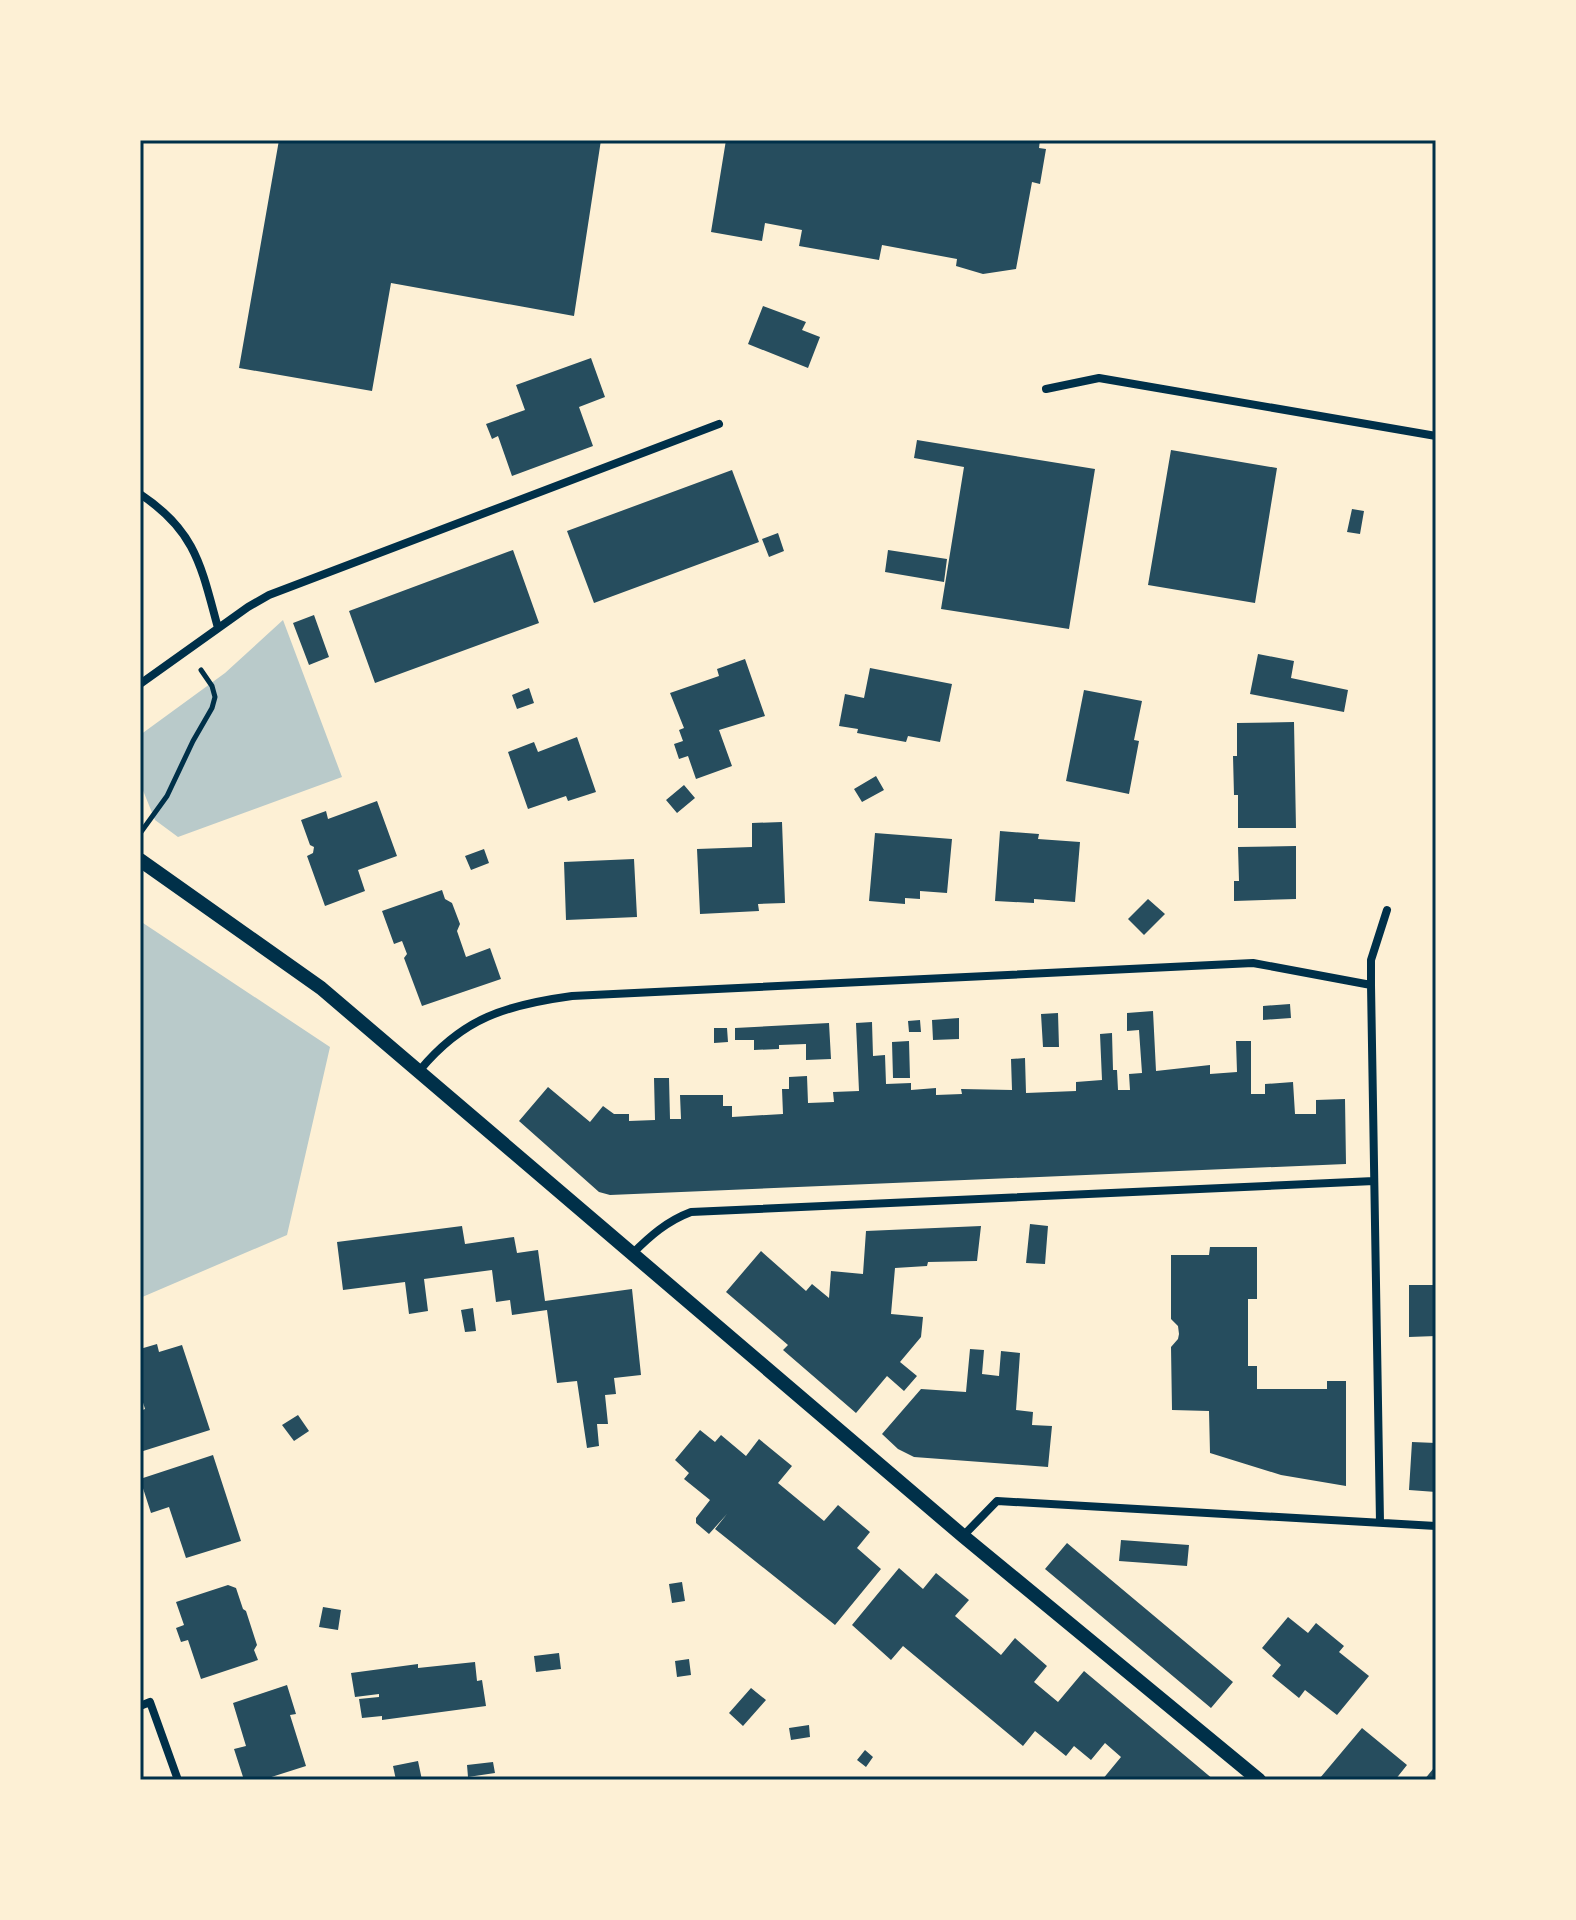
<svg xmlns="http://www.w3.org/2000/svg" width="1576" height="1920" viewBox="0 0 1576 1920" font-family="'Open Sans',sans-serif">
<style>
.green{fill:#b9caca}
.building{fill:#264d5e}
.lines{fill:none;stroke-linecap:round;stroke-linejoin:round}
.path{stroke:#003049;stroke-width:5}
.minor{stroke:#003049;stroke-width:8}
.tertiary{stroke:#003049;stroke-width:14}
.neatline{fill:none;stroke:#003049;stroke-width:3}
</style>
<rect width="100%" height="100%" fill="#fdf0d5"/>
<path class="green" d="M283,620L342,777L178,837L155,820L140,783V735L225,673Z
M140,921L330,1047L287,1235L140,1298Z"/>
<path class="building" d="M279,140H601L574,316L391,283L372,391L239,368Z
M726,140H1040L1039,148L1046,149L1040,184L1032,182L1016,269L983,274L956,266L957,259L882,245L879,260L799,246L802,230L765,223L762,241L711,232Z
M763,306L806,322L802,330L820,337L808,368L748,344Z
M591,358L605,397L579,407L593,446L512,476L498,436L492,439L486,424L525,410L516,385Z
M917,440L1095,469L1069,629L941,609L964,467L914,458Z
M1171,450L1277,468L1255,603L1148,585Z
M732,470L759,542L594,603L567,531Z
M1352,509L1364,511L1360,534L1347,532Z
M778,533L784,551L769,557L762,539Z
M513,550L539,623L375,683L349,611Z
M888,550L947,559L944,582L885,572Z
M314,615L329,657L309,665L293,623Z
M1258,654L1294,661L1291,678L1348,690L1344,712L1250,694Z
M745,659L765,716L719,730L732,766L696,779L688,756L679,759L674,744L683,741L679,730L684,728L670,693L719,676L717,669Z
M870,668L952,684L940,742L908,736L906,742L857,733L858,729L839,726L845,694L864,698Z
M529,688L534,703L517,709L512,695Z
M1084,690L1142,701L1134,740L1139,741L1129,794L1066,781Z
M1294,722L1296,828H1238V795H1234L1233,756H1237V723Z
M577,737L596,792L568,801L566,796L528,809L508,752L534,742L538,752Z
M876,776L884,790L862,802L854,789Z
M684,785L695,798L677,813L666,800Z
M377,801L397,856L358,870L365,891L325,906L307,856L313,853L314,847L310,845L301,820L326,811L328,819Z
M782,822L785,903L758,904L759,911L700,914L697,849L752,847V823Z
M1000,831L1039,834L1038,839L1080,842L1075,902L1034,899V903L995,901Z
M875,833L952,839L947,893L920,891V899L905,898V904L869,901Z
M1296,846V899L1234,901V881H1239L1238,847Z
M484,849L489,863L471,870L465,856Z
M634,859L637,917L566,920L564,862Z
M442,890L445,899L452,903L460,924L457,931L466,957L490,948L501,979L422,1006L404,958L407,954L402,941L394,944L382,911Z
M1148,899L1165,914L1144,935L1128,919Z
M1290,1004L1291,1018L1263,1020V1006Z
M1153,1011L1156,1071L1210,1065V1074L1237,1072L1236,1041H1251V1094H1265V1084L1293,1082L1295,1114H1316V1100L1345,1099L1346,1164L610,1195L599,1192L519,1121L548,1087L590,1122L603,1106L614,1114H629V1121L655,1120L654,1078H669L670,1119H681L680,1095H723V1106H732V1117L783,1114L782,1089H789V1077L807,1076L808,1103L834,1102L833,1092L859,1091L856,1023L872,1022L873,1056L885,1055L886,1084L911,1083V1090L936,1088V1095L962,1094L961,1089L1012,1090L1011,1059L1025,1058L1026,1093L1076,1091V1082L1102,1080L1100,1034L1112,1033L1113,1070H1117L1118,1090H1130L1129,1074L1142,1073L1139,1030L1127,1031V1013Z
M1058,1013L1059,1047H1043L1041,1014Z
M959,1018V1039L933,1040L932,1020Z
M920,1020L921,1032H909L908,1021Z
M829,1023L831,1059L806,1060V1044L779,1045V1049L754,1050V1040H735V1028Z
M714,1028H727L728,1042L714,1043Z
M909,1041L910,1078H893L892,1042Z
M1030,1224L1048,1226L1045,1264L1026,1263Z
M462,1226L465,1244L514,1237L517,1253L538,1250L545,1301L632,1289L641,1375L614,1378L616,1394L605,1395L608,1424H597L599,1446L587,1448L577,1381L557,1383L547,1310L512,1315L510,1300L496,1302L492,1270L424,1279L428,1311L409,1314L405,1282L343,1290L337,1242Z
M981,1226L977,1261L928,1262L927,1266L895,1268L891,1314L923,1317L921,1337L900,1362L917,1376L904,1391L887,1376L856,1413L783,1350L788,1345L726,1292L761,1251L806,1291L812,1284L829,1298L831,1271L863,1274L866,1231Z
M1210,1247H1257V1299H1248V1366H1257V1389H1327V1381H1346V1486L1281,1475L1210,1453L1209,1411L1172,1410L1171,1347L1178,1339L1179,1334L1178,1326L1171,1319V1255H1209Z
M1409,1285H1436V1336L1409,1337Z
M473,1308L476,1331L465,1332L461,1310Z
M157,1344L159,1352L182,1345L210,1430L140,1452V1411L145,1409L140,1393V1349Z
M970,1349L984,1350L982,1374L999,1376L1001,1351L1020,1353L1016,1410L1033,1412L1032,1425L1052,1426L1048,1467L914,1457L898,1449L882,1434L921,1389L966,1392Z
M298,1415L309,1431L294,1441L282,1425Z
M700,1430L715,1442L721,1435L746,1456L759,1439L792,1466L778,1483L824,1521L838,1505L870,1532L857,1548L881,1569L835,1625L715,1529L727,1514L709,1534L696,1523V1518L710,1500L684,1479L689,1473L675,1460Z
M1412,1442L1436,1443V1492L1409,1490Z
M213,1455L241,1541L186,1558L169,1507L151,1513L140,1479Z
M1121,1540L1189,1545L1187,1566L1119,1561Z
M1067,1543L1233,1682L1211,1708L1045,1569Z
M899,1568L923,1589L936,1573L969,1600L955,1616L1001,1655L1015,1638L1047,1666L1034,1682L1058,1702L1084,1671L1214,1780H1102L1121,1757L1105,1743L1091,1760L1074,1746L1066,1756L1035,1731L1023,1746L903,1646L891,1660L852,1625Z
M682,1582L685,1601L672,1603L669,1584Z
M228,1585L236,1588L243,1609L246,1611L257,1645L254,1650L258,1660L201,1679L188,1640L181,1642L176,1628L184,1625L176,1602Z
M323,1607L341,1610L338,1630L319,1627Z
M1288,1617L1308,1633L1316,1623L1344,1646L1339,1652L1369,1676L1337,1715L1305,1690L1299,1698L1272,1676L1281,1665L1262,1648Z
M559,1653L561,1669L536,1672L534,1656Z
M689,1659L691,1675L677,1677L675,1661Z
M475,1662L477,1681L482,1680L486,1706L382,1720V1716L362,1718L359,1699L379,1697V1694L355,1697L351,1673L418,1664V1668Z
M287,1685L296,1714L290,1715L306,1766L262,1780H244L234,1749L246,1746L233,1703Z
M751,1688L766,1700L743,1726L729,1713Z
M809,1725L810,1737L791,1740L789,1728Z
M1362,1728L1407,1765L1395,1780H1323L1320,1778Z
M865,1750L873,1757L866,1767L857,1760Z
M418,1761L422,1780H396L393,1766Z
M493,1762L495,1773L468,1777L467,1765Z
M1436,1766V1780H1424L1433,1769Z"/>
<g class="lines">
<path class="path" d="M141,832L167,796L193,741L212,708L215,697L212,686L201,670"/>
<path class="minor" d="M1046,389L1099,378L1436,436
M140,494C196,531 201,566 218,628
M140,684L248,607L269,595L719,424
M420,1070C463,1018 506,1005 572,996L1253,963L1371,985
M632,1254C650,1236 667,1221 691,1212L1374,1181
M1380,1522L1371,985V960L1387,910
M963,1536L997,1501L1436,1526
M140,1706L150,1702L178,1780"/>
<path class="tertiary" d="M140,860L321,988L963,1536L1259,1780"/>
</g>
<rect width="1576" height="1920" fill="none" stroke="#fdf0d5" stroke-width="284"/>
<rect x="142" y="142" width="1292" height="1636" class="neatline"/>
</svg>
